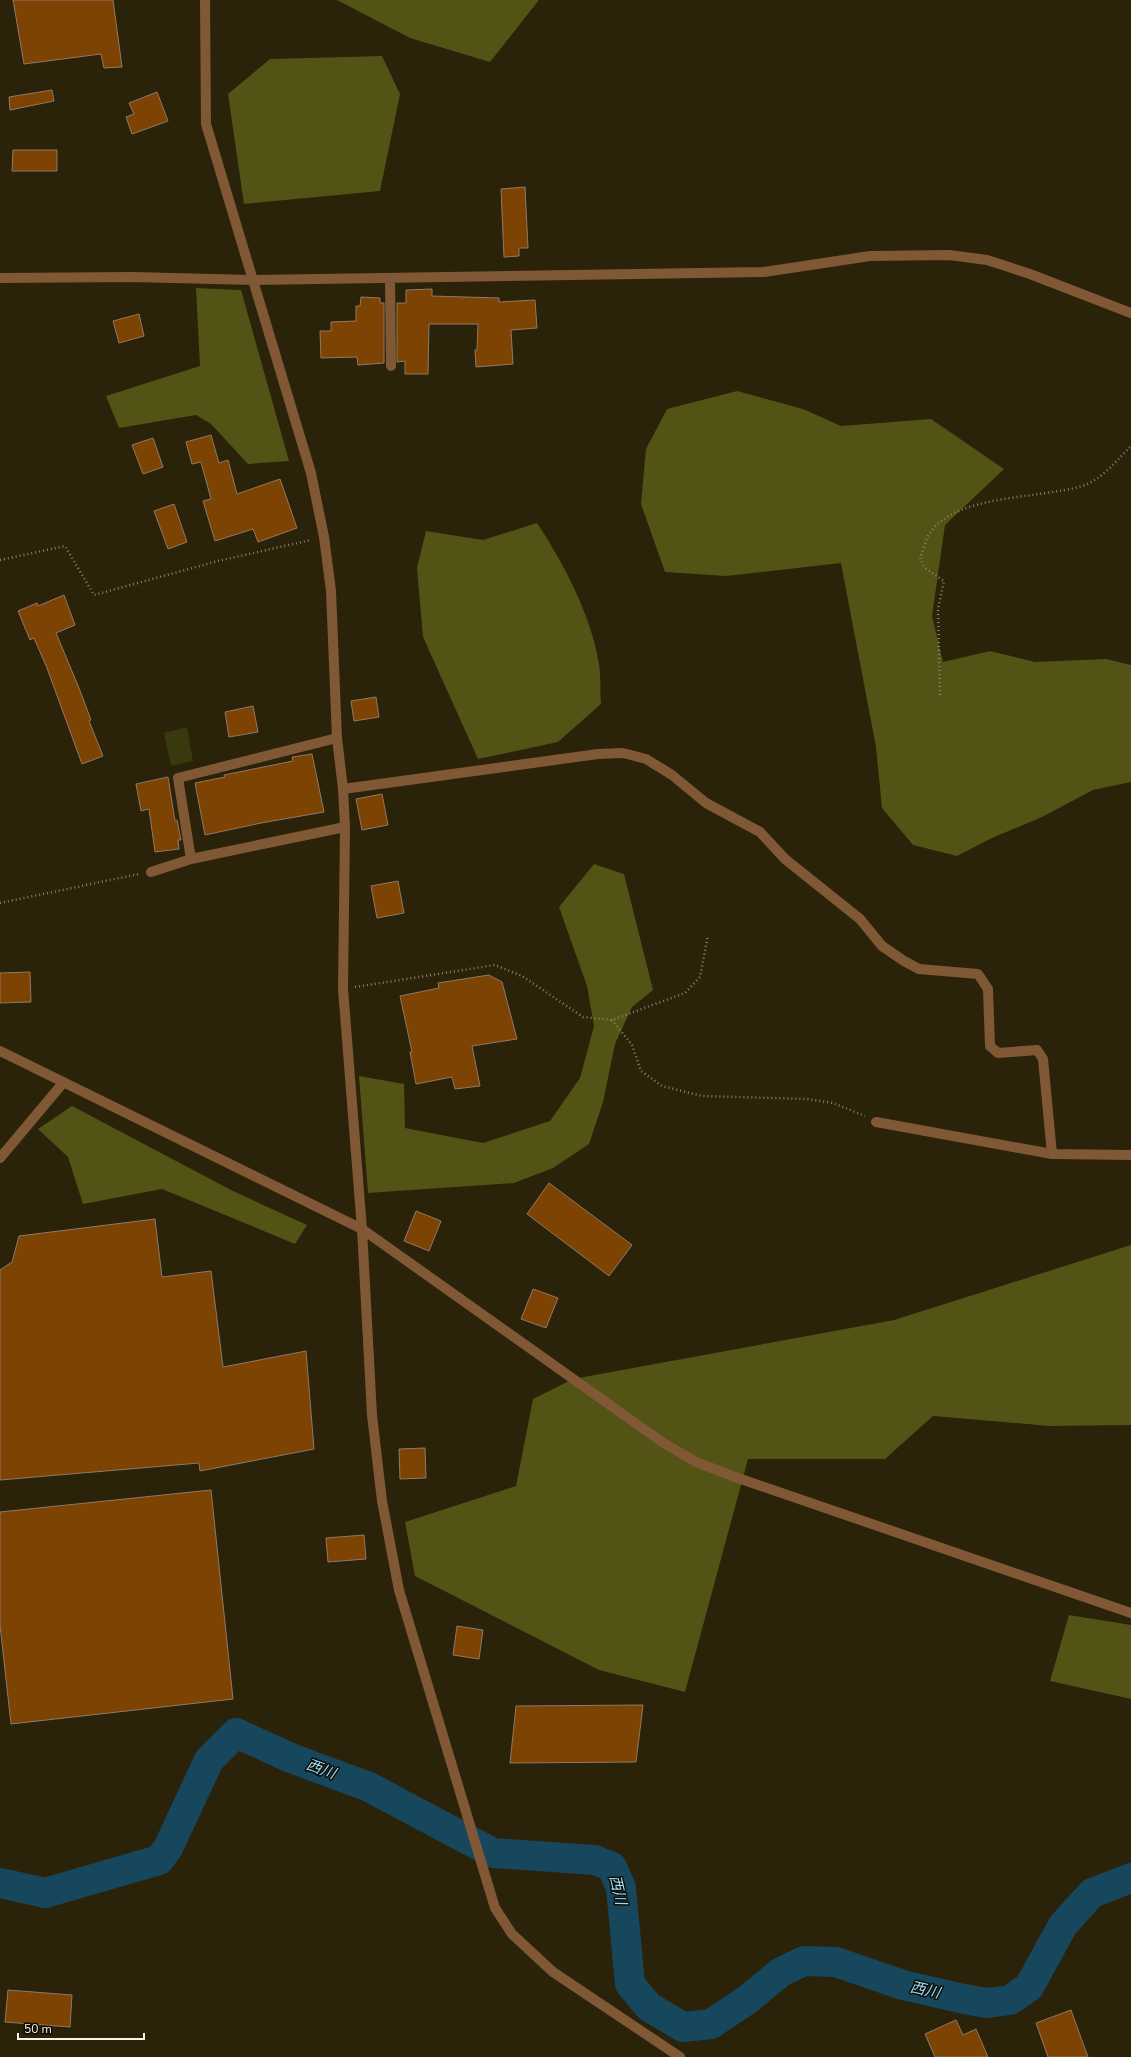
<svg xmlns="http://www.w3.org/2000/svg" width="1131" height="2057" viewBox="0 0 1131 2057" font-family="'Nunito Sans','Noto Sans JP',sans-serif">
<style>
.green{fill:#38390d}
.forest{fill:#525314}
.lines{fill:none;stroke-linecap:round;stroke-linejoin:round}
.river{stroke:#16475c;stroke-width:30}
.building{fill:#7d4303;stroke:#917966}
.path{stroke:#89826e;stroke-width:2.5;stroke-dasharray:1 3;stroke-linecap:butt}
.minor{stroke:#815835;stroke-width:10}
.labels{text-anchor:middle;stroke-width:3;stroke-linejoin:round;paint-order:stroke}
.water-label{font-size:15px;font-style:italic;fill:#9addfd;stroke:#0f0c03}
</style>
<rect width="100%" height="100%" fill="#2a2209"/>
<path class="green" d="M187,727L193,761L171,766L164,733Z"/>
<path class="forest" d="M337,0H539L490,62L410,38Z
M382,56L400,94L380,191L244,204L228,94L270,59Z
M196,288L241,290L289,461L248,464L211,424L196,415L119,428L106,396L200,366Z
M737,391L803,409L841,426L931,419L1004,469L945,525L932,616L943,662L990,651L1035,662L1106,659L1131,665V782L1093,790L1042,817L992,838L957,856L913,845L882,808L876,747L841,563L726,576L665,572L641,504L646,449L667,409Z
M537,523C563,562 592,617 599,664C601,677 600,691 601,704L558,742L478,759L423,637L417,568L426,531L483,540Z
M594,864L624,874L653,990L632,1007L615,1044L603,1102L589,1144L553,1168L514,1183L368,1193L359,1076L404,1084L405,1128L483,1143L550,1121L580,1078L594,1026L587,986L559,907Z
M72,1106L233,1191L307,1225L295,1244L162,1189L83,1204L68,1157L38,1129Z
M1131,1245V1425L1050,1426L933,1416L885,1459H748L685,1692L599,1670L415,1576L405,1522L516,1486L533,1399L573,1379L894,1320Z
M1069,1615L1131,1625V1699L1050,1681Z"/>
<g class="lines">
<path class="river" d="M0,1883L45,1893L159,1860L168,1848L209,1760L236,1733L291,1758L369,1787L493,1853L595,1860L612,1867L621,1888L630,1984L649,2007L683,2027L711,2024L747,2000L781,1972L804,1961L836,1962L903,1985L964,1999L987,2003L1010,2000L1029,1987L1063,1925L1092,1893L1131,1878"/>
</g>
<path class="building" d="M13,0H113L122,67L104,68L101,54L24,64Z
M52,90L54,101L10,110L9,97Z
M157,92L168,121L132,134L126,117L134,114L129,103Z
M13,150H57V171H12Z
M525,187L528,248H519V256L504,257L501,189Z
M432,289V296L499,298V302L535,300L537,328L511,330L513,364L476,367L475,350H477L478,324H429L428,374H405V361L397,362V303H406V290Z
M361,297L380,298V303H384V363L358,365L357,357L321,358L320,331H331V322L356,321V306H360Z
M139,314L144,336L119,343L113,321Z
M211,435L219,463L228,460L237,494L280,479L297,528L258,542L253,529L215,541L203,501L211,499L201,462L192,464L186,442Z
M153,438L163,467L143,474L132,445Z
M174,504L187,542L168,549L154,511Z
M64,595L75,625L56,633L79,688L91,720L89,721L103,756L82,764L47,668L34,638L30,640L18,611L37,603L38,606Z
M376,697L379,717L354,721L351,701Z
M253,706L258,732L229,737L225,712Z
M312,754L324,812L261,823L205,835L195,783L225,777L224,775L293,761L292,757Z
M168,777L175,821L177,820L181,840H178L179,849L155,852L149,809L141,811L136,784Z
M382,794L388,825L362,830L356,799Z
M398,881L404,913L377,918L371,886Z
M30,972L31,1002L0,1003V973Z
M489,975L502,982L517,1039L472,1046L480,1086L455,1089L452,1077L416,1084L410,1052H412L400,996L439,988L438,983Z
M549,1183L632,1245L609,1276L527,1214Z
M416,1211L441,1221L429,1251L404,1241Z
M155,1219L162,1277L211,1271L223,1367L306,1351L314,1449L200,1471L199,1463L0,1480V1270L12,1262L19,1236Z
M533,1289L558,1298L546,1328L521,1319Z
M425,1448L426,1478L400,1479L399,1449Z
M211,1490L233,1699L11,1724L0,1625V1512Z
M364,1535L366,1559L328,1562L326,1538Z
M457,1626L483,1630L479,1659L453,1655Z
M643,1705L636,1762L510,1763L516,1706Z
M8,1990L72,1995L70,2027L5,2022Z
M1071,2010L1088,2057H1048L1036,2023Z
M956,2020L963,2035L976,2029L988,2057H935L925,2034Z"/>
<g class="lines">
<path class="path" d="M0,560L65,546L94,595L218,561L311,540
M940,695L938,609L944,581L925,568L920,559C923,551 925,540 930,533C956,494 1039,499 1082,486C1102,480 1117,460 1131,446
M0,903L139,874
M355,987L495,965L522,976L583,1017L612,1020L685,993L700,977L708,935
M612,1020L632,1045L641,1071L662,1086L702,1096L807,1099L833,1103L865,1116"/>
<path class="minor" d="M205,0L206,124L311,473L324,537L331,591L337,738L343,789L345,827L343,989L362,1229L372,1415L382,1501L399,1590L495,1908L512,1934L553,1972L680,2057
M0,278L133,277L253,280L764,272L870,256L949,255L987,260L1030,274L1131,313
M390,279L391,366
M343,789L598,754L623,753L646,759L672,775L706,803L760,832L785,859L860,919L882,946L904,961L919,969L978,974L988,989L990,1046L998,1053L1037,1050L1043,1059L1052,1154
M191,859L178,778L337,738
M151,872L191,859L345,827
M0,1051L362,1229L662,1442L696,1462L735,1477L1131,1613
M876,1122L1052,1154L1131,1155
M0,1158L63,1083"/>
</g>
<g class="labels">
<g class="water-label">
<text transform="translate(321 1769) rotate(20)" y="5">西川</text>
<text transform="translate(618 1890) rotate(77)" y="5">西川</text>
<text transform="translate(925 1990) rotate(13)" y="5">西川</text>
</g>
</g>
<path d="M18 2033v6h126v-6" fill="none" stroke="#f8f3e4" stroke-width="2"/>
<text x="24" y="2033" font-size="12" fill="#f8f3e4" stroke="#0f0c03" stroke-width="3" paint-order="stroke">50 m</text>
</svg>
